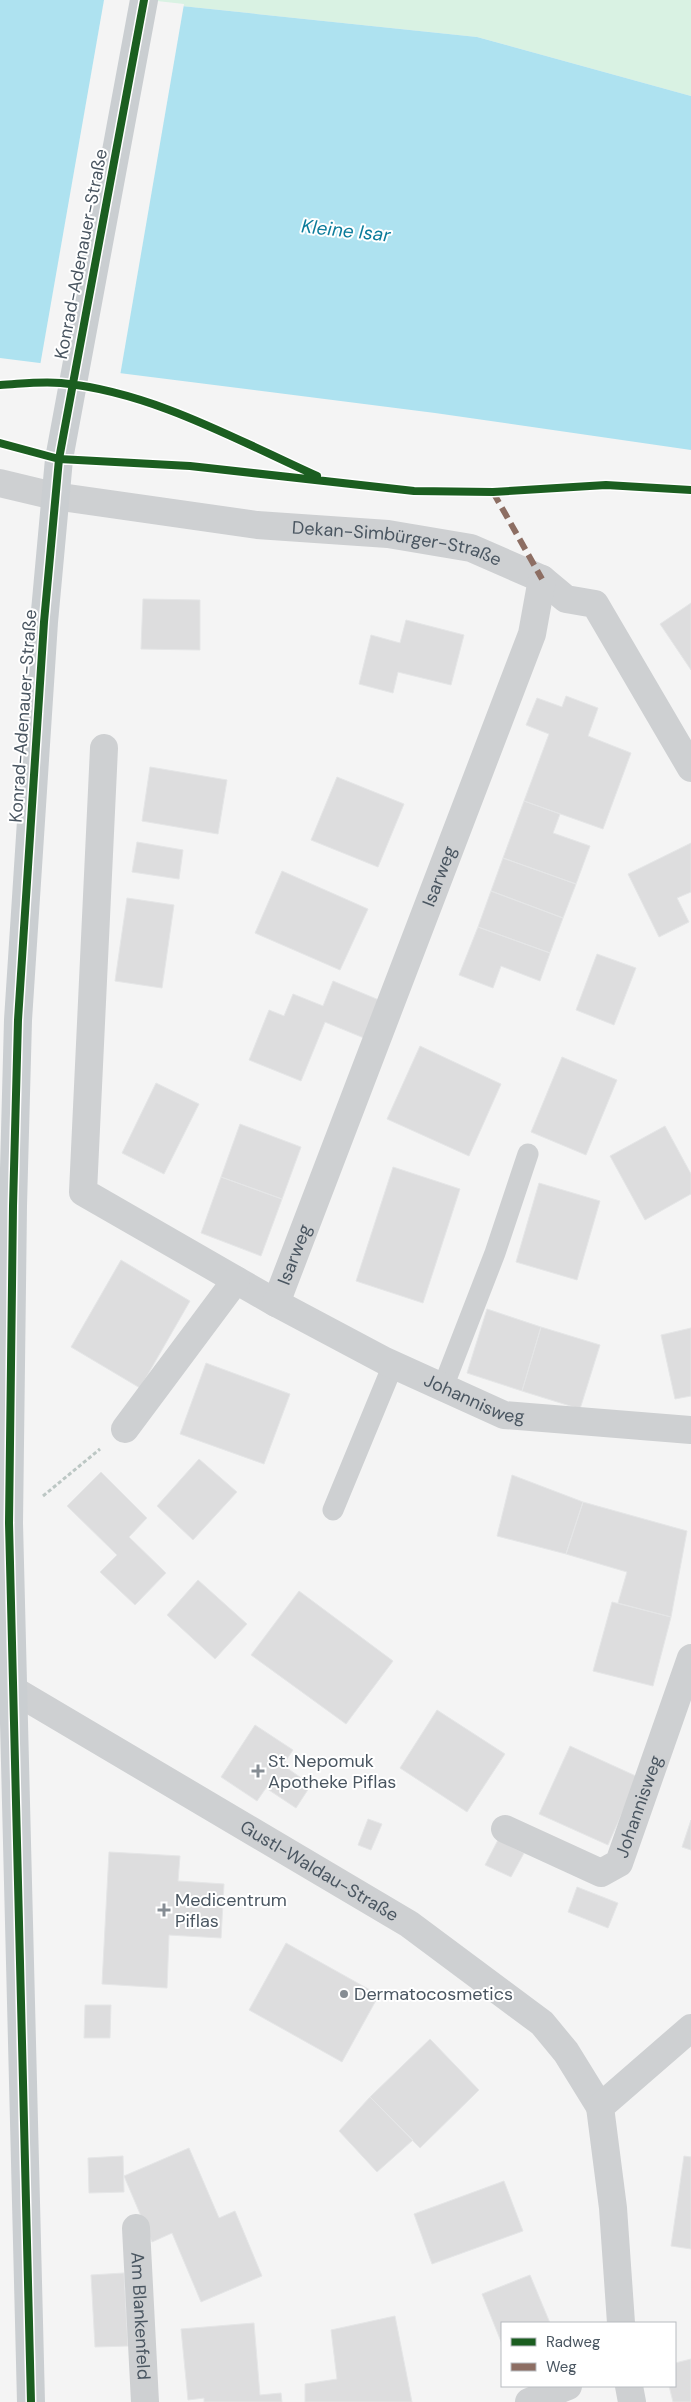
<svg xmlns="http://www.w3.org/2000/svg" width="691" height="2402" viewBox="0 0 691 2402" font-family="'DM Sans',sans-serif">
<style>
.green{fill:#d9f2e3}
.water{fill:#aee2f0}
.pier{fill:#f4f4f4}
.building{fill:#ddddde;stroke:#e5e6e7}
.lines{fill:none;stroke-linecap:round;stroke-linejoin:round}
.path{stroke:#bcc7c4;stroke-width:3;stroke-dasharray:4 2.5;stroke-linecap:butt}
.lane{stroke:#ced0d2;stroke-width:21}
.street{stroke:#ced0d2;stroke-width:28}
.primary{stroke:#caced1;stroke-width:28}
.quiet{stroke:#8d6e63;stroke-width:6;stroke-dasharray:12 6;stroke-linecap:butt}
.cycleway-casing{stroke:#fff;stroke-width:11}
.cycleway{stroke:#1b5e20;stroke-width:8}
.poi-dot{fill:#868d94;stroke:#fff;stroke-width:2}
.labels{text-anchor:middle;stroke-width:4;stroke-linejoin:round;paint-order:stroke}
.street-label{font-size:18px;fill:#4a5661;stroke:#fff}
.poi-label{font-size:18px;fill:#4a5661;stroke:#fff;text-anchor:start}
.water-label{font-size:19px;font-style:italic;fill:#0c7c9b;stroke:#fff}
</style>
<rect width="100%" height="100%" fill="#f4f4f4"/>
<path class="green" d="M124,0H691V96L477,37Z"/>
<path class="water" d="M0,0H124L477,37L691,96V450L435,413L0,358Z"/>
<path class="pier" d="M104,0H148L184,4L120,376L40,366Z"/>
<path class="building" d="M143,599L200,600V650L141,649Z
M691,603V670L660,624Z
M406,620L464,635L451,685L398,672L393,693L359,684L371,635L400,643Z
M566,696L598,708L588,736L631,753L603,829L524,801L549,734L526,725L537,698L562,707Z
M150,767L227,780L218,834L142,821Z
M337,777L404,804L378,867L311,840Z
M524,801L560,814L553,833L590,846L576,884L503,858Z
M137,842L183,850L179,879L132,872Z
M691,843V892L677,898L689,922L659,937L628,874Z
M503,858L576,884L563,918L491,891Z
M282,871L368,909L340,970L255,933Z
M491,891L563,918L550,953L478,927Z
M127,898L174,905L162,988L115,981Z
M478,927L550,953L540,981L501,966L493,988L459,975Z
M597,954L636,968L614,1025L576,1010Z
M333,981L379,1000L364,1038L325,1022L301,1081L249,1060L269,1010L284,1016L293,994L323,1006Z
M420,1046L501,1084L469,1156L387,1119Z
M562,1057L617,1080L586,1155L531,1132Z
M156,1083L199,1104L164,1174L122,1153Z
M240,1124L301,1147L282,1199L221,1177Z
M665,1126L691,1174V1194L645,1220L610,1156Z
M393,1167L460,1189L423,1303L356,1281Z
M221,1177L282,1199L261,1256L201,1233Z
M539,1183L600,1201L577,1280L516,1262Z
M121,1260L190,1301L140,1388L71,1347Z
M487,1309L541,1327L522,1391L467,1373Z
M541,1327L600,1345L580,1409L522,1391Z
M691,1328V1396L675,1399L661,1335Z
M206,1363L290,1394L264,1464L180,1434Z
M199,1459L237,1492L193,1540L157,1506Z
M101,1472L147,1518L129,1537L166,1573L135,1605L100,1572L117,1555L67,1506Z
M512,1475L583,1502L566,1554L497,1536Z
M583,1502L687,1531L671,1617L618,1603L627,1572L566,1554Z
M198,1580L247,1624L215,1659L167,1615Z
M299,1591L393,1661L346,1724L251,1655Z
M612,1602L671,1617L653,1686L593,1671Z
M437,1710L505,1754L467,1812L400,1768Z
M255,1725L293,1750L283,1765L311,1785L296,1808L266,1788L257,1801L221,1777Z
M570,1746L638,1777L608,1845L539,1814Z
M368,1819L382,1824L371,1850L358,1845Z
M691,1820V1850L682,1847Z
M498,1840L524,1853L511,1877L485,1865Z
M109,1852L180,1856L178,1881L224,1884L221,1938L169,1935L167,1988L102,1984Z
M577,1887L618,1903L608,1928L568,1912Z
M286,1943L379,1995L342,2062L249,2010Z
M85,2005H111L110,2038H84Z
M430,2039L479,2090L420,2148L370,2097Z
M370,2097L413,2140L377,2172L339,2131Z
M189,2148L219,2218L235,2211L262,2276L201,2302L172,2233L152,2242L124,2176Z
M123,2156L124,2192L89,2193L88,2158Z
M684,2156L691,2157V2249L671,2246Z
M504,2181L523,2231L432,2264L414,2214Z
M124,2273L128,2346L95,2347L91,2275Z
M530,2275L550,2323H502V2344L482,2294Z
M395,2316L412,2402H305V2384L337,2379L331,2330Z
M254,2323L260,2395L281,2393L282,2402H204V2398L188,2400L181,2329Z
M691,2359V2402H673L669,2386H675V2363Z"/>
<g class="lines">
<path class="path" d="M43,1496L100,1449"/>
<path class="lane" d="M443,1387L495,1253L528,1154
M333,1510L393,1365"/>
<g class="street">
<path id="s1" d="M0,483L54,496L257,525L388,534L471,548L542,579L566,599L595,604L691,768"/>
<path id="s2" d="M104,748L83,1192L276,1303L532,634L542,579"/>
<path id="s3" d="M276,1303L385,1361L504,1415L691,1430"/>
<path d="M125,1429L236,1280"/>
<path id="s4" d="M0,1682L409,1924L542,2023L566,2052L600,2107"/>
<path id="s5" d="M505,1829L601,1873L619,1863L691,1658"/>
<path id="s6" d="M136,2228L145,2402"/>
<path d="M621,2323L613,2208L600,2107L691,2028"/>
<path d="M629,2386L632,2402"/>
<path d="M529,2402L568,2386"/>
</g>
<path class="primary" d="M31,2402L9,1523L13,1206L18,1020L44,622L59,459L144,0"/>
<path class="quiet" d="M493,492L542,579"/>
<g class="cycleway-casing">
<path id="cycleway" d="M0,385C20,384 40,381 61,383C152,392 235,439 317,476
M0,443L59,459L190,466L414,491L493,492L606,485L691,490
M31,2402L9,1523L13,1206L18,1020L44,622L59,459L144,0"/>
</g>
<use href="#cycleway" class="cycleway"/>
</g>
<g class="poi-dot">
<path d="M255.5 1763.5h5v5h5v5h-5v5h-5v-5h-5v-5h5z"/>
<path d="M161.5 1902.5h5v5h5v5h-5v5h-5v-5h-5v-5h5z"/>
<circle cx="344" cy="1994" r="5"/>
</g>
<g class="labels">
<g class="street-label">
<text transform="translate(81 254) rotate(-79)" y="6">Konrad-Adenauer-Straße</text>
<text dy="6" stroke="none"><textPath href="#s1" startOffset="402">Dekan-Simbürger-Straße</textPath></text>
<text transform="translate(23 716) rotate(-86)" y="6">Konrad-Adenauer-Straße</text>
<text dy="6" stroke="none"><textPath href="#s2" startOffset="1124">Isarweg</textPath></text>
<text dy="6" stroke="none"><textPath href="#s2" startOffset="719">Isarweg</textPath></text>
<text dy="6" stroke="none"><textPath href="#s3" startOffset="221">Johannisweg</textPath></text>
<text dy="6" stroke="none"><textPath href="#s5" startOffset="186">Johannisweg</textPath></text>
<text dy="6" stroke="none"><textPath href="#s4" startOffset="371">Gustl-Waldau-Straße</textPath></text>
<text dy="6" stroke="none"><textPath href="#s6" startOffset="88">Am Blankenfeld</textPath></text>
</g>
<g class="poi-label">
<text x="268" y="1767">St. Nepomuk<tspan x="268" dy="21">Apotheke Piflas</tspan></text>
<text x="175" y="1906">Medicentrum<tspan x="175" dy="21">Piflas</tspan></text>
<text x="354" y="2000">Dermatocosmetics</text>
</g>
<g class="water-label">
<text transform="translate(346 230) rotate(6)" y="7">Kleine Isar</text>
</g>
</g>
<rect x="501" y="2322" width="175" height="65" fill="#ffffff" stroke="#b7bbc0"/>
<rect x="511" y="2338" width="25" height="8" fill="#1b5e20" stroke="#b7bbc0"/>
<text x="546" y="2347" font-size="15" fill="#4a5661">Radweg</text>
<rect x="511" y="2363" width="25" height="8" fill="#8d6e63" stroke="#b7bbc0"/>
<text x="546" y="2372" font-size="15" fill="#4a5661">Weg</text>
</svg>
